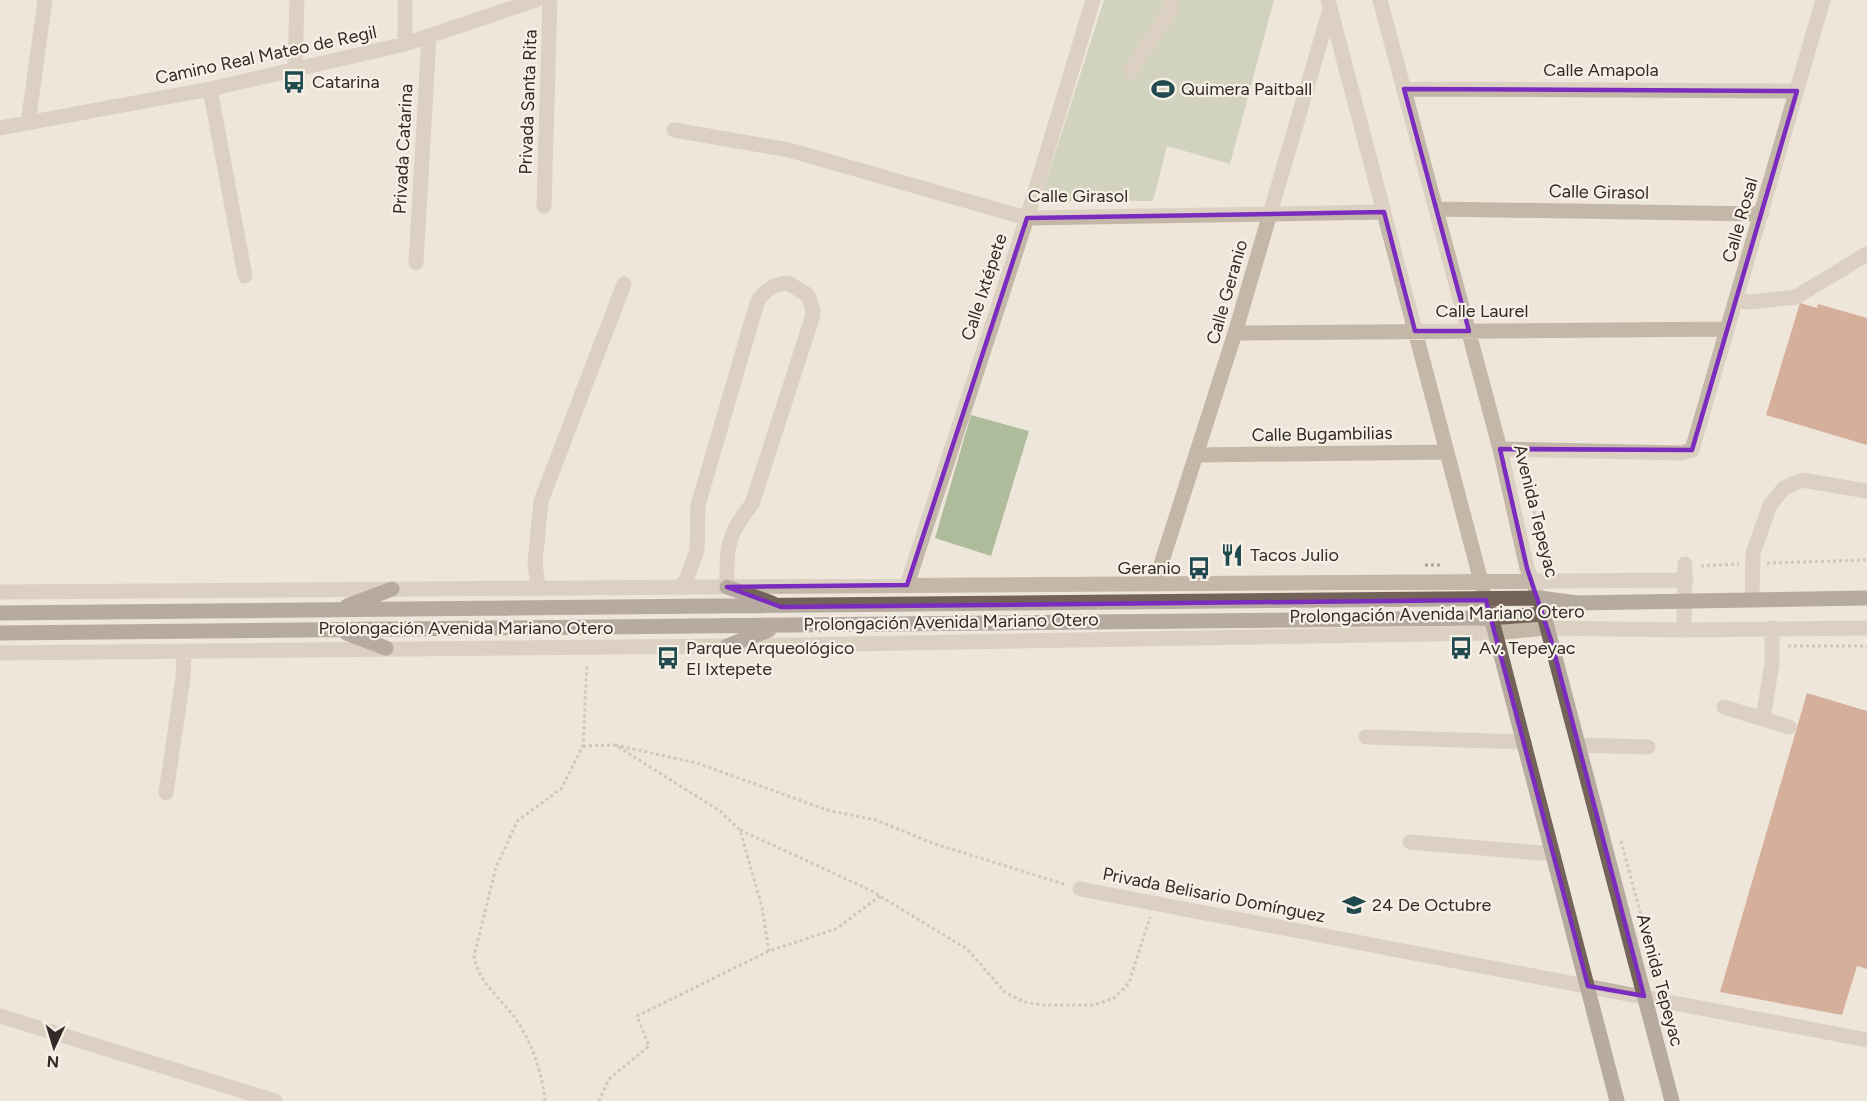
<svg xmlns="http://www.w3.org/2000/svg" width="1867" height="1101" viewBox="0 0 1867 1101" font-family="Figtree,sans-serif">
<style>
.green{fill:#afbc9c}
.building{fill:#b96e4d}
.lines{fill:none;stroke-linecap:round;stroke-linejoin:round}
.path{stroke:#b1a192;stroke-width:3;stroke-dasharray:3 3;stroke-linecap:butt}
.minor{stroke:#c5b7a7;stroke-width:15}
.major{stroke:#736359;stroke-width:15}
.marked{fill:none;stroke:#7b2cbf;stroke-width:4.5;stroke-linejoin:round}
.labels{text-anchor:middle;stroke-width:4.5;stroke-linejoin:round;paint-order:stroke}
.street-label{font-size:18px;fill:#322b27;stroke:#f7f0e6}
.poi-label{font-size:18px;fill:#322b27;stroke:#f7f0e6;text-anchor:start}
</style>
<rect width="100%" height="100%" fill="#eee6da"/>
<path class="green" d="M1104,0H1274L1230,164L1167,146L1153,201H1040Z
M971,415L1029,431L991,556L935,538Z"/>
<path class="building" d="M1800,303L1817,308L1818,304L1867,318V445L1766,415Z
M1807,693L1867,711V969L1857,966L1842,1015L1720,992Z"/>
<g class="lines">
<path class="path" d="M1522,465L1548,566
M1767,563L1867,560
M1425,565H1440
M1701,566L1739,564
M1788,646H1867
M615,745L697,763L827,810L876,820L935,844L1067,885
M583,746L615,745L720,811L740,830L762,907L769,951
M740,830L870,890L967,949L1005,992L1024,1002L1044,1005H1094L1114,998L1129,983L1150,917
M1621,841L1656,971
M545,1101C542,1072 532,1042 515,1018C500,997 478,982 474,956L496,867L518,820L561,789L583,746L587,663
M599,1101L609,1079L649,1046L637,1016L769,951L836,929L880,896"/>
<path class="minor" d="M405,0V44
M1328,0L1483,589
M1380,0L1500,449L1527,568L1536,590
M295,70L297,0
M1130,72L1171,9V0
M210,89L245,276
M1404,89L1797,91
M28,123L45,0
M0,128L210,89L405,44L536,0
M674,130L789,150L1027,218L1384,212
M544,206L550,0
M1436,209L1762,214
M416,263L429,37
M1737,300L1751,302L1796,297L1867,254
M1235,333L1728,329
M1500,449L1682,453L1692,450L1823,0
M1198,455L1447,452
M1155,583L1235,333L1330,9
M907,585L1027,218L1093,0
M680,587L686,580L697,551L698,505L757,303C764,290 773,284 788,283L808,295L813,310L812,318L752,504C727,534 726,549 727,587
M538,588L535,563L541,501L624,284
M0,592L1686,580
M1752,600L1753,553L1770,505L1784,488L1802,480L1867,491
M1684,630L1685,564
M0,653L727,646L1494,633L1547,628L1684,630L1867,628
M1724,707L1789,727
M1763,718L1772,664V628
M1366,737L1524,742
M1578,745L1648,747
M166,793L183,678L184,651
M1410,842L1553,854
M1080,889L1867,1040
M0,1016L275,1101"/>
<path class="major" d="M727,587L772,603
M1541,604L1672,1101
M347,606L392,589
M1489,609L1617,1101
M0,613L1539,598L1577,603L1867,598
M0,633L1491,618L1543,614L1573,604
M346,633L386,648
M727,646L769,630"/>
</g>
<path d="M0 0H1867V1101H0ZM1404,89L1797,91L1692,450L1500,449L1527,568L1551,640L1644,996L1588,986L1486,600L781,607L727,587L907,585L1027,218L1384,212L1415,331H1469Z" fill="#eee6da" fill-opacity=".55" fill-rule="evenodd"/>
<path class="marked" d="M1404,89L1797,91L1692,450L1500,449L1527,568L1551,640L1644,996L1588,986L1486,600L781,607L727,587L907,585L1027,218L1384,212L1415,331H1469Z"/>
<defs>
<g id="bus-bare" transform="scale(1.8)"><path d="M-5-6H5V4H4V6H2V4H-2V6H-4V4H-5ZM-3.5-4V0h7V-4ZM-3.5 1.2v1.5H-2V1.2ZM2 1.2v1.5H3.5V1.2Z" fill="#214a4f" stroke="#f7f0e6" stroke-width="2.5" paint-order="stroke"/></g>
<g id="stadium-bare" transform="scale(1.8)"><path d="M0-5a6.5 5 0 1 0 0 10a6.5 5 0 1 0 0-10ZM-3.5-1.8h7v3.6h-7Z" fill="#214a4f" stroke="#f7f0e6" stroke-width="2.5" paint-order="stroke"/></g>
<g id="restaurant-bare" transform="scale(1.8)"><path d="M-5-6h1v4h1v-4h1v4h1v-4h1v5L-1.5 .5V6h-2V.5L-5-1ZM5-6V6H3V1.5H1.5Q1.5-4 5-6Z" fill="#214a4f" stroke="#f7f0e6" stroke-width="2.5" paint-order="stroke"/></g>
<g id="school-bare" transform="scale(1.8)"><path d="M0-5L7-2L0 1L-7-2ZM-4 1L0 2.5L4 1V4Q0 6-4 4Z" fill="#214a4f" stroke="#f7f0e6" stroke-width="2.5" paint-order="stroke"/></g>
</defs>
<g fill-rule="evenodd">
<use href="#bus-bare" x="294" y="82"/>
<use href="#stadium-bare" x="1163" y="89"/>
<use href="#restaurant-bare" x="1232" y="555"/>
<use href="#bus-bare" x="1199" y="568"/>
<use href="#bus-bare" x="1461" y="648"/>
<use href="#bus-bare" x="668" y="658"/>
<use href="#school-bare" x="1354" y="905"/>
</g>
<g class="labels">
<g class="street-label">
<text transform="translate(266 55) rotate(-12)" y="6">Camino Real Mateo de Regil</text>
<text x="1601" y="76">Calle Amapola</text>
<text transform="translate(528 102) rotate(-88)" y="6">Privada Santa Rita</text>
<text transform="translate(403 149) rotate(-87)" y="6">Privada Catarina</text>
<text transform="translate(1599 192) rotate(1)" y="6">Calle Girasol</text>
<text x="1078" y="202">Calle Girasol</text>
<text transform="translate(1740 220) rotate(-74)" y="6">Calle Rosal</text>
<text transform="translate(984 287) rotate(-72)" y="6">Calle Ixtépete</text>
<text transform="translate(1227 292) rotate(-74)" y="6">Calle Geranio</text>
<text x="1482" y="317">Calle Laurel</text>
<text transform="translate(1322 434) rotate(-1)" y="6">Calle Bugambilias</text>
<text transform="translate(1536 511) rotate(76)" y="6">Avenida Tepeyac</text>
<text transform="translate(1437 614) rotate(-1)" y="6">Prolongación Avenida Mariano Otero</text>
<text transform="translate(951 622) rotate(-1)" y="6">Prolongación Avenida Mariano Otero</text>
<text x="466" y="634">Prolongación Avenida Mariano Otero</text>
<text transform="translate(1214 895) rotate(11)" y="6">Privada Belisario Domínguez</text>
<text transform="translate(1660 980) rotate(75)" y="6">Avenida Tepeyac</text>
</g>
<g class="poi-label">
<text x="312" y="88">Catarina</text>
<text x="1181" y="95">Quimera Paitball</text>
<text x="1250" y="561">Tacos Julio</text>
<text x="1181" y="574" text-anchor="end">Geranio</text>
<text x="686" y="654">Parque Arqueológico<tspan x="686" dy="21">El Ixtepete</tspan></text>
<text x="1479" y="654">Av. Tepeyac</text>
<text x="1372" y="911">24 De Octubre</text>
</g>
</g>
<g transform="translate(54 1047) rotate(184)" stroke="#f7f0e6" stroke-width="4.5" paint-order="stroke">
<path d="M0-4.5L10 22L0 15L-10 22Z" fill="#322b27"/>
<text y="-9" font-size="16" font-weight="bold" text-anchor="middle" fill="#322b27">N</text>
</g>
</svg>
